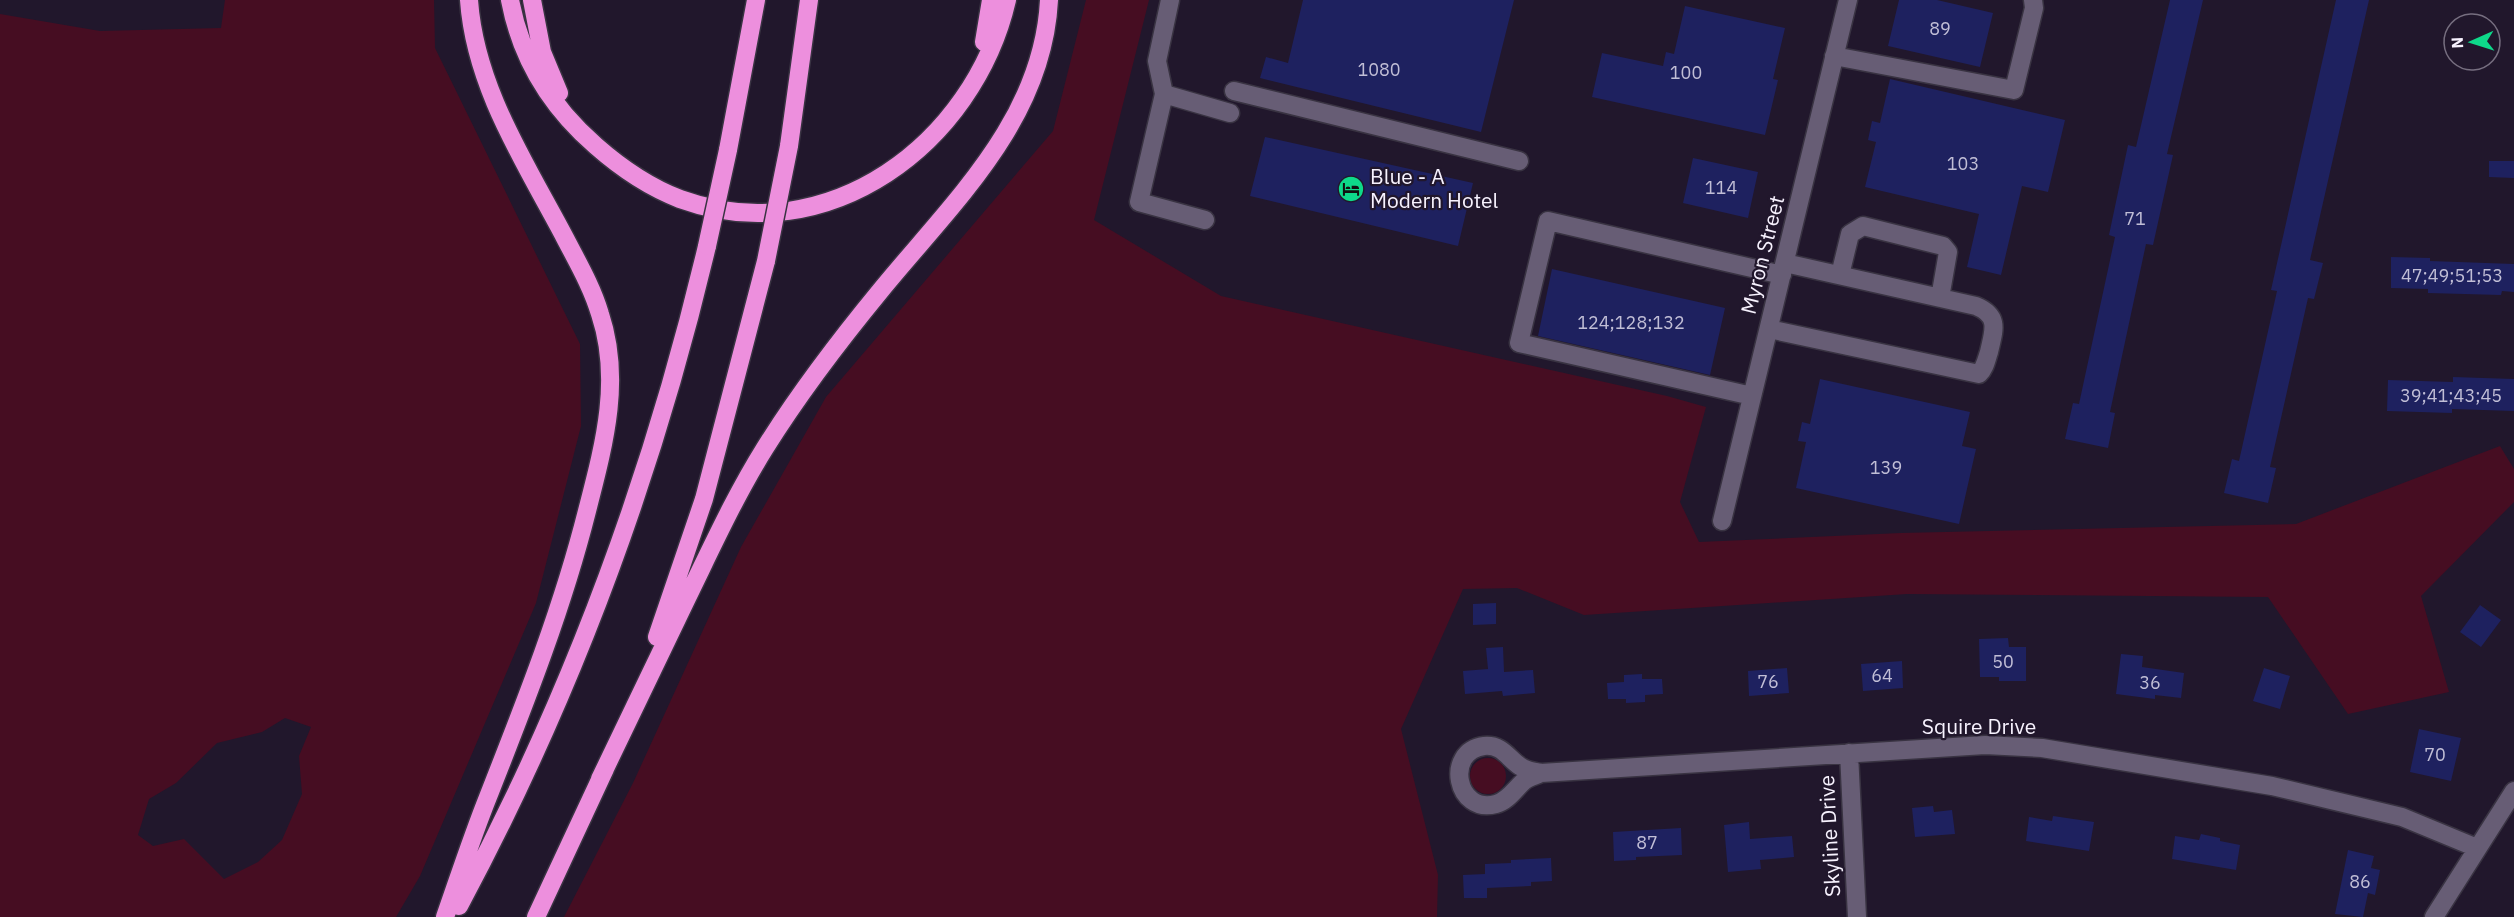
<svg xmlns="http://www.w3.org/2000/svg" width="2514" height="917" viewBox="0 0 2514 917" font-family="'IBM Plex Sans',sans-serif">
<style>
.green{fill:#460d22;fill-rule:evenodd}
.building{fill:#1e215f}
.lines{fill:none;stroke-linecap:round;stroke-linejoin:round}
.minor-casing{stroke:#393342;stroke-width:21}
.highway-casing{stroke:#393342;stroke-width:21}
.minor{stroke:#675d75;stroke-width:18}
.highway{stroke:#ed8fdd;stroke-width:18}
.highway-bridge-casing{stroke:#393342;stroke-width:21;stroke-linecap:butt}
.highway-bridge{stroke:#ed8fdd;stroke-width:18}
.labels{text-anchor:middle;stroke-width:4.5;stroke-linejoin:round;paint-order:stroke}
.number-label{font-size:18px;fill:#c1bed6}
.poi-label{font-size:21px;fill:#f7f2fe;stroke:#21172c;text-anchor:start}
.street-label{font-size:21px;fill:#f7f2fe;stroke:#21172c}
</style>
<rect width="100%" height="100%" fill="#21172c"/>
<path class="green" d="M225,0H434L435,48L580,344L581,426L536,603L420,876L396,917H0V14L100,31L221,28ZM285,718L311,727L299,756L302,794L282,840L258,862L224,879L184,839L153,846L138,835L149,799L176,783L217,743L262,732Z
M1086,0H1149L1094,220L1221,296L1667,396L1706,407L1680,502L1699,542L1901,533L2296,524L2500,446L2514,469V502L2421,596L2449,692L2348,714L2268,597L1907,594L1584,615L1517,588L1463,589L1401,729L1438,875L1437,917H564L633,783L741,547L826,397L1053,131Z
M1470 776a18 18 0 1 1 36 0a18 18 0 1 1-36 0Z"/>
<path class="building" d="M1303,0H1514L1481,132L1260,78L1266,57L1288,63Z
M1899,0H1937L1993,13L1980,67L1888,46Z
M2170,0H2203L2167,154L2173,155L2153,245L2146,244L2110,412L2115,413L2108,448L2065,439L2073,403L2079,404L2115,237L2109,235L2128,145L2136,147Z
M2336,0H2369L2310,260L2323,263L2314,299L2308,298L2270,467L2276,468L2268,503L2224,493L2232,459L2239,461L2277,291L2271,290Z
M1685,6L1785,28L1773,79L1778,80L1765,135L1592,97L1602,53L1663,66L1666,52L1674,54Z
M1890,79L2065,120L2048,192L2022,186L2001,275L1967,267L1979,214L1865,187L1876,142L1868,140L1872,121L1880,123Z
M1265,137L1473,183L1458,246L1250,196Z
M1693,158L1758,172L1748,218L1683,203Z
M2489,161H2514V178L2489,177Z
M2391,257L2430,258V261L2514,264V292L2502,291L2501,295L2428,293V289L2391,288Z
M1552,269L1725,308L1710,375L1538,336Z
M2453,377L2514,379V411L2452,409V413L2387,411L2388,380L2453,382Z
M1820,379L1970,412L1962,446L1976,449L1959,524L1796,488L1806,442L1798,441L1802,422L1810,424Z
M1496,603V624L1473,625V604Z
M2480,605L2501,620L2481,647L2460,632Z
M2008,638L2009,647H2026V681H1999V677H1980L1979,639Z
M1503,647L1504,672L1533,670L1535,693L1503,696L1502,691L1465,694L1463,671L1488,669L1486,648Z
M2121,654L2143,656L2142,667L2184,673L2181,698L2155,695V699L2116,694Z
M1902,661L1903,688L1863,691L1861,664Z
M1787,668L1789,693L1749,696L1748,671Z
M2264,668L2290,676L2280,709L2253,701Z
M1642,674V679H1662L1663,694L1645,695V702L1626,703V699H1608L1607,683L1624,682V675Z
M2419,729L2461,738L2451,781L2410,772Z
M1933,806L1934,812L1952,810L1955,834L1915,837L1912,808Z
M2053,816L2094,822L2089,851L2026,841L2029,817L2052,821Z
M1749,822L1750,839L1792,836L1794,857L1760,860L1761,869L1728,872L1724,825Z
M1681,828L1682,855L1636,857V860L1614,861L1613,832Z
M2201,834L2220,838V841L2240,845L2236,870L2172,859L2175,836L2199,840Z
M2348,850L2374,856L2371,868L2380,870L2375,895L2368,893L2363,917L2335,914Z
M1551,858L1552,881L1531,882V886L1487,888V898H1464L1463,875L1485,874V864L1511,863V860Z"/>
<g class="lines">
<g class="minor-casing">
<path id="minor" d="M1834,56L2014,90L2034,8L2033,0
M1234,91L1519,161
M1164,94L1157,61L1170,0
M1205,220L1139,202L1164,94L1230,113
M1840,275L1850,234L1863,226L1943,246L1948,252L1940,298
M1769,329L1979,374C1985,368 1986,361 1989,352C1994,330 2000,316 1976,306L1785,263
M1752,396L1519,343L1548,221L1782,275
M1722,521L1848,0
M1849,753L1857,917
M1541,773C1536,772 1528,771 1523,768C1509,761 1504,744 1484,746C1444,751 1456,815 1496,804C1508,801 1515,789 1524,781C1529,777 1535,776 1541,773L1985,745L2042,748L2272,786L2402,817L2477,848
M2434,917L2514,791"/>
</g>
<g class="highway-casing">
<path id="highway" d="M510,0C521,59 551,107 596,146C621,168 649,187 680,199C828,253 974,143 1007,0
M532,0L542,52L559,93
M984,42L991,0
M789,146L809,0
M728,150L756,0
M657,637L704,499L766,261
M600,779C629,719 658,658 687,598C712,547 735,496 765,448C800,392 839,341 881,290C953,202 1043,120 1049,0
M459,906C570,699 653,475 707,246
M445,917C459,877 472,837 488,797C525,703 562,610 587,511C604,445 622,380 600,314C592,287 578,263 565,238C525,162 475,87 469,0
M536,917L605,769"/>
</g>
<use href="#minor" class="minor"/>
<use href="#highway" class="highway"/>
<g class="highway-bridge-casing">
<path id="highway-bridge" d="M707,246L728,150
M766,261L789,146"/>
</g>
<use href="#highway-bridge" class="highway-bridge"/>
</g>
<defs>
<g id="hotel-disc" transform="scale(1.35)"><circle r="9.5" fill="#0ed98a" stroke="#21172c"/><path d="M-6-4.5h1.5V1H6V5H4.5V3h-9V5H-6ZM-4 0a1.8 1.8 0 1 1 3.6 0ZM.5 0V-2.5h3Q6-2.5 6 0Z" fill="#111"/></g>
</defs>
<g fill-rule="evenodd">
<use href="#hotel-disc" x="1351" y="189"/>
</g>
<g class="labels">
<g class="number-label">
<text x="1940" y="35">89</text>
<text x="1379" y="76">1080</text>
<text x="1686" y="79">100</text>
<text x="1963" y="170">103</text>
<text x="1721" y="194">114</text>
<text x="2135" y="225">71</text>
<text x="2452" y="282">47;49;51;53</text>
<text x="1631" y="329">124;128;132</text>
<text x="2451" y="402">39;41;43;45</text>
<text x="1886" y="474">139</text>
<text x="2003" y="668">50</text>
<text x="1882" y="682">64</text>
<text x="1768" y="688">76</text>
<text x="2150" y="689">36</text>
<text x="2435" y="761">70</text>
<text x="1647" y="849">87</text>
<text x="2360" y="888">86</text>
</g>
<g class="poi-label">
<text x="1370" y="184">Blue - A<tspan x="1370" dy="24">Modern Hotel</tspan></text>
</g>
<g class="street-label">
<text transform="translate(1763 255) rotate(-76)" y="7">Myron Street</text>
<text x="1979" y="734">Squire Drive</text>
<text transform="translate(1830 836) rotate(-93)" y="7">Skyline Drive</text>
</g>
</g>
<g transform="translate(2472 42) rotate(267)"><circle r="28" fill="#21172c" stroke="#776f80" stroke-width="1.5"/>
<path d="M0-4.5L10 22L0 15L-10 22Z" fill="#0ed98a"/>
<text y="-9" font-size="16" font-weight="bold" text-anchor="middle" fill="#f7f2fe">N</text>
</g>
</svg>
